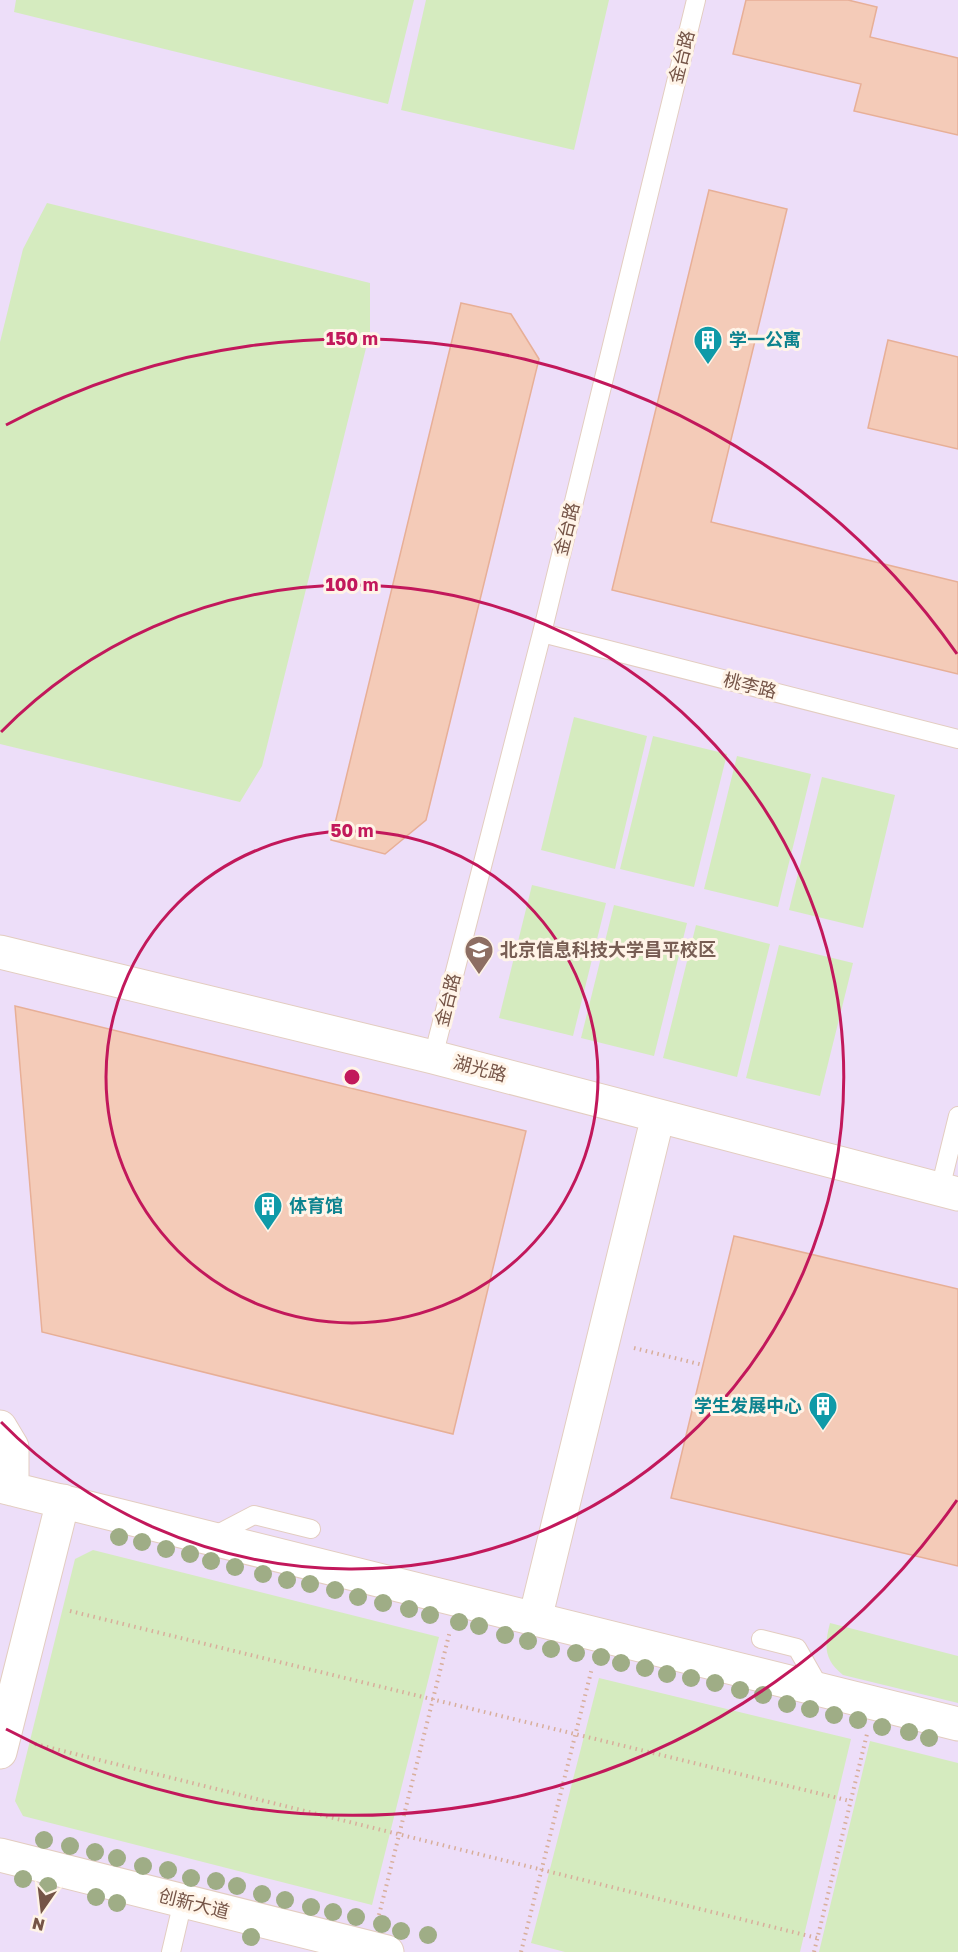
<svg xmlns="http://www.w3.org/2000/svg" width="958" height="1952" viewBox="0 0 958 1952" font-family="'Golos Text','Noto Sans SC',sans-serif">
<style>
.education{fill:#eddef9}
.green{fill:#d5ebbf}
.building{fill:#f4cbb8;stroke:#e7af97;stroke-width:1.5}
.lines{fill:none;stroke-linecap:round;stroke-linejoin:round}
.lane-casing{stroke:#e3cdc0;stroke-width:20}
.street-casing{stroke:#e3cdc0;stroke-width:35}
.path{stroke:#d8ae9b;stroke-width:4;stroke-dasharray:1.5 4.5;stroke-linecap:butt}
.lane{stroke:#fff;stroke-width:18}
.street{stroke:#fff;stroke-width:33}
.tree{fill:#9fad86}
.ring{fill:none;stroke:#c2185b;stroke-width:3}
.labels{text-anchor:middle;stroke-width:6;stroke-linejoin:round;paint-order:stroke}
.street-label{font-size:18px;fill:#755447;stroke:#fff4e8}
.culture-label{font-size:18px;font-weight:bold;fill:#0d838f;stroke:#fff4e8;text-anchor:start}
.education-label{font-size:18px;font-weight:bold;fill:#785e54;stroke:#fff4e8;text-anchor:start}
.centre{fill:#c2185b;stroke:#fff4e8;stroke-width:3}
.ring-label{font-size:18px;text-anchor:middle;font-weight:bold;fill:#c2185b;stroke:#fff4e8;stroke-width:6;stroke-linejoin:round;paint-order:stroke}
</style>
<rect width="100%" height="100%" fill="#fdf0e1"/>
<path class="education" d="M0,0H958V1952H0Z"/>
<path class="green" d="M16,0H414L388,104L14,12Z
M426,0H609L574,150L401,110Z
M47,203L370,283V332L262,766L240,802L0,744V342L23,249Z
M574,717L647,736L615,869L541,850Z
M653,736L727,754L694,887L620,869Z
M737,756L811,774L778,907L704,889Z
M822,777L895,795L863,928L789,910Z
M532,885L606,903L573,1036L499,1018Z
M614,905L687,923L654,1056L581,1038Z
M696,925L770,944L737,1077L663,1058Z
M779,945L853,963L820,1096L746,1078Z
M93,1550L439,1637L372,1905L23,1816L15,1801L75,1559Z
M830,1623L958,1656V1703L843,1675C824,1660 824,1646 830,1623Z
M599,1678L851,1739L800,1952H565L531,1943Z
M870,1741L958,1763V1952H819Z"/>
<path class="building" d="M746,0H848L877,7L870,37L958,58V135L854,111L861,84L733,54Z
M709,190L787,209L711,522L958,582V674L612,590Z
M461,303L511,314L539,359L426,820L385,854L331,840Z
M888,340L958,357V449L868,428Z
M15,1006L526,1131L453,1434L42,1332Z
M734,1236L958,1289V1566L671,1498Z"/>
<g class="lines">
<g class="lane-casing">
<path id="lane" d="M542,633L958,739
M433,1057L542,633L696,0
M940,1189L958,1116
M212,1537L254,1515L311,1529
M761,1639L797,1648L821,1690
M171,1952L183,1901"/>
</g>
<g class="street-casing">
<path id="street" d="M0,952L433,1057L958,1194
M0,1427L12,1447V1489
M0,1486L958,1724
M535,1619L658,1116
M0,1752L63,1501
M0,1855L387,1952"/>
</g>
<path class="path" d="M634,1348L703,1365
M70,1611L850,1801
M35,1744L817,1938
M379,1915L450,1631
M521,1952L592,1668
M814,1952L867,1734"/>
<use href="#lane" class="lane"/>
<use href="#street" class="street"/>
</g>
<g class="tree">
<circle cx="119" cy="1537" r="9"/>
<circle cx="142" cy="1542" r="9"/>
<circle cx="166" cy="1549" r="9"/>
<circle cx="190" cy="1554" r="9"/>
<circle cx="211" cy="1561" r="9"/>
<circle cx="235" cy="1567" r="9"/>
<circle cx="263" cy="1574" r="9"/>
<circle cx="287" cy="1580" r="9"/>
<circle cx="310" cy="1584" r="9"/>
<circle cx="335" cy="1590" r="9"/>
<circle cx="358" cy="1597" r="9"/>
<circle cx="383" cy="1603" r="9"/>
<circle cx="409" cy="1609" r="9"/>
<circle cx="430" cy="1615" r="9"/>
<circle cx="459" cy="1622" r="9"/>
<circle cx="479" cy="1626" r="9"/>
<circle cx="505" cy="1635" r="9"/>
<circle cx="528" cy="1641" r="9"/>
<circle cx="551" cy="1649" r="9"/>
<circle cx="576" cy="1653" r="9"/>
<circle cx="601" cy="1657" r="9"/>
<circle cx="621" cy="1663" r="9"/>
<circle cx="645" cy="1668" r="9"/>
<circle cx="667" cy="1674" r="9"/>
<circle cx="691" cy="1678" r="9"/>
<circle cx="715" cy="1683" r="9"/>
<circle cx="740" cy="1690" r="9"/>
<circle cx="763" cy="1695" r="9"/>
<circle cx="787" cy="1704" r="9"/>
<circle cx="810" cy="1709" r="9"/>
<circle cx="834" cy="1715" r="9"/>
<circle cx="858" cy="1720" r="9"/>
<circle cx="882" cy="1727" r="9"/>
<circle cx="909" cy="1732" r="9"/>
<circle cx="929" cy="1738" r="9"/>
<circle cx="44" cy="1840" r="9"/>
<circle cx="70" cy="1846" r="9"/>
<circle cx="95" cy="1852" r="9"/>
<circle cx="117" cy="1858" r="9"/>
<circle cx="143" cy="1866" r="9"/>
<circle cx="168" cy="1870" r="9"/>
<circle cx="191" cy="1878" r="9"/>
<circle cx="23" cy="1879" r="9"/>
<circle cx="216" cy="1881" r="9"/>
<circle cx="48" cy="1886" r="9"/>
<circle cx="237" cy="1886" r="9"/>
<circle cx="262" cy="1894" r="9"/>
<circle cx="96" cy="1897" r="9"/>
<circle cx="285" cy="1900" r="9"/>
<circle cx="117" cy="1903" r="9"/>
<circle cx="311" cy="1907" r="9"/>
<circle cx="333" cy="1912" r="9"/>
<circle cx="356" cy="1917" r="9"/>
<circle cx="382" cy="1924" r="9"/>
<circle cx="401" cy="1931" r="9"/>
<circle cx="428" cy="1935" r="9"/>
<circle cx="251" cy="1937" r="9"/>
</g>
<g class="ring">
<circle cx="352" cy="1077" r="246"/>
<path d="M1 732A492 492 0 1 1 1 1422"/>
<path d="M957 1500A738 738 0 0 1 6 1729M6 425A738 738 0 0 1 957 654"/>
</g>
<defs>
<g id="building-pin" transform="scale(1.5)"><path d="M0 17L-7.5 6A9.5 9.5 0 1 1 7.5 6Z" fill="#0f9aa8" stroke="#fff4e8"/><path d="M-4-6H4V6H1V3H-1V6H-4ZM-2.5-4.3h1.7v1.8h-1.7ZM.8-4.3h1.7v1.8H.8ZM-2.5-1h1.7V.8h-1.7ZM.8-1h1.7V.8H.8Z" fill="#fff"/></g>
<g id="university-pin" transform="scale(1.5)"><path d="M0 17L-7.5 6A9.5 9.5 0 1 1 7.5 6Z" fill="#8d6e63" stroke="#fff4e8"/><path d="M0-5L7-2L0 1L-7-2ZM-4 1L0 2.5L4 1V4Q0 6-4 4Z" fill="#fff"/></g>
</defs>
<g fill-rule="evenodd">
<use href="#building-pin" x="708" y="340"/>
<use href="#university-pin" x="479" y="950"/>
<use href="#building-pin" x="268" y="1206"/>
<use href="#building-pin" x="823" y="1406"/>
</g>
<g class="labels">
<g class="street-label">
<text transform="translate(682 57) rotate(-76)" y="6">金台路</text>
<text transform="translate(567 529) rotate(-76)" y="6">金台路</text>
<text transform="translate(750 686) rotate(14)" y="6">桃李路</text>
<text transform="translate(448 1000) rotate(-76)" y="6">金台路</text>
<text transform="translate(480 1069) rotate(15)" y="6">湖光路</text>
<text transform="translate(194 1904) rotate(14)" y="6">创新大道</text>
</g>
<g class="culture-label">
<text x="729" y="346">学一公寓</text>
<text x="289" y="1212">体育馆</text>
<text x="802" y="1412" text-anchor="end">学生发展中心</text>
</g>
<g class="education-label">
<text x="500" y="956">北京信息科技大学昌平校区</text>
</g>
</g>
<circle cx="352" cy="1077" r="9" class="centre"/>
<g class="ring-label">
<text x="352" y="345">150 m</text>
<text x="352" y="591">100 m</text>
<text x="352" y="837">50 m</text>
</g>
<g transform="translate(42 1910) rotate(194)" stroke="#fff4e8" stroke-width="4.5" paint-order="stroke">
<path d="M0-4.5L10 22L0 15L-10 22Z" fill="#755447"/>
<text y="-9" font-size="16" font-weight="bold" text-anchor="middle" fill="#755447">N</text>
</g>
</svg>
